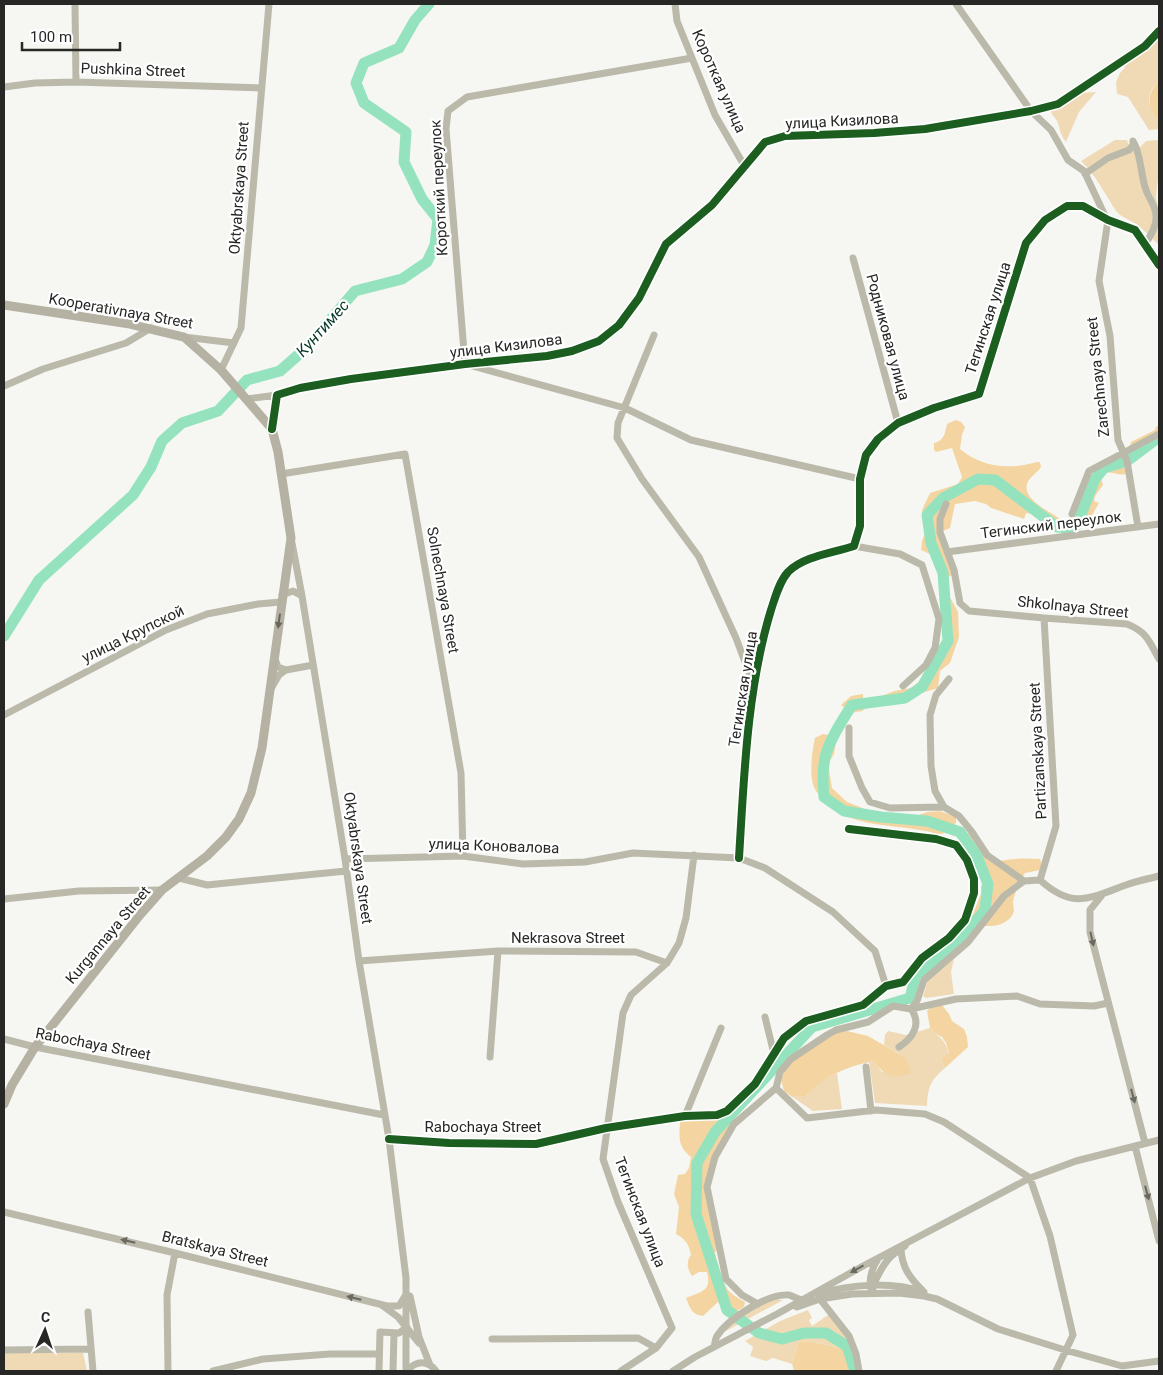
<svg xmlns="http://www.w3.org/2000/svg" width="1163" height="1375" viewBox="0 0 1163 1375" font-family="Roboto,sans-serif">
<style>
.green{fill:#f0dab6}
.forest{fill:#f4d5a1}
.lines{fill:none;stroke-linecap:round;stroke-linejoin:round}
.river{stroke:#95e3be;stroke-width:11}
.minor{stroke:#bbb9aa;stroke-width:7}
.major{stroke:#b5b2a3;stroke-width:9}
.cycleway-casing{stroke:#fff;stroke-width:11}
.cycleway{stroke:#1b5e20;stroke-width:8}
.oneway{fill:#67665e}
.oneway2{fill:#6a6961}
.labels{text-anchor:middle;stroke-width:4.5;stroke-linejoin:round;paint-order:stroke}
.street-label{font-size:15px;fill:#272825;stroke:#fff}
.water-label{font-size:16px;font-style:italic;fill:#093b28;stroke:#fff}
</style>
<rect width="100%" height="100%" fill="#f6f7f3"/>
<path class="green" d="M1159,40V81C1145,93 1147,107 1159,120V129L1149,130L1128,97L1117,94L1116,82L1120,73L1124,69L1127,61Z
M1096,92L1079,112L1066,142C1060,135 1060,128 1057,121C1054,116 1051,115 1051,109L1079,93Z
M1115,140H1127L1129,146L1137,150L1146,141L1159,140V178L1157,185L1156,197L1159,213V245L1138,225L1120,215L1116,211C1105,194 1095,174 1081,161Z
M954,959L951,972L954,994L926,998L923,996L928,980Z
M930,1028C941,1040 944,1037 949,1054L941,1059L945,1068C930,1081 928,1087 927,1106L875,1103L869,1062L873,1061L882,1072L906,1058L884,1045L885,1035L888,1031L906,1035Z
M837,1073L842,1109L813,1111L791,1096H806L818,1083Z
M775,1299L783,1300L726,1331C735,1318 760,1305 775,1299Z
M808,1310L812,1318L809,1320L812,1326L831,1313L856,1354C837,1346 820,1342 799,1341L792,1364L773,1358L766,1361L750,1356L753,1347L745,1341L780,1321Z
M4,1353H83L87,1371H4Z"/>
<path class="forest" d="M1159,81V120C1147,109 1146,93 1159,81Z
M956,420L961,422L965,427L962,435L960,449C978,464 1000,469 1024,465C1030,464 1035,462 1040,462L1041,467C1037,473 1029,477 1027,484C1022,501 1056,514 1066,523C1091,506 1079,488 1093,471C1097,467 1103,467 1108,465C1113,462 1116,459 1122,458L1126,474C1118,476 1112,471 1104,473L1101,478L1103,485L1095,496L1094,501L1099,503L1087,524L1069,526L1066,524L1061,531H1057C1050,523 1036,513 1026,513L1024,519L991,508L986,504L975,501L955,504L950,528L941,532L953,575L947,577L939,571L932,555L921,550L922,541L926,531L922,510L930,493L958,484L962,477L952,448L936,452L934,450V443C944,441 945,433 947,424Z
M1159,425V436L1152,440L1147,450L1133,459L1128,454L1131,442L1155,430L1156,427Z
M943,595L951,599L958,612L959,637L950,663L940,671L938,688L905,698L876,702L862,711L851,713L841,705L851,696L863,694V699L872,700L894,691L911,688L922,679L930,669L941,648L944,636V609L939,599Z
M823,734L829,735L836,741L834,754L828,764L832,788L847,802L873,812L878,819L895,823L907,822L921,814L928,812L940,811L956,817V823C953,826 949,832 945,833C939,836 932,832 926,831C885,823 843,829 816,791C808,779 812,751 815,738Z
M970,833L993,863C1008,858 1024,858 1040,859L1042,865L1040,870L1025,873C1020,880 1014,894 1013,903C1013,905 1014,908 1014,911C1012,921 998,927 989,926C981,926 976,926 970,921L981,894V886L983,882L977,863L963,844L960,835Z
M942,1005L949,1014L952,1021L964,1029L967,1037L968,1047L945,1068L941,1059L949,1053L946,1043L942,1037L936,1034L930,1028L927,1011L931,1007Z
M847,1031L868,1036L906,1058L911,1073C893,1080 884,1075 873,1061C846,1067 824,1076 806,1096H791L784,1091L781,1080L786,1066L836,1032Z
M727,1111L734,1124L715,1157L707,1187L719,1248L715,1252C716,1259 724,1286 728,1290C732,1295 740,1299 745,1302L744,1307L729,1315L718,1302L703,1316C692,1315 690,1308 686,1298C701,1291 712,1292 707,1272H699L692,1276C687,1268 686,1262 691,1255C689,1244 685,1239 676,1234L679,1207L674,1194L678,1175L685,1174L689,1168L691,1157C678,1147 679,1138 680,1122L685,1116Z
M799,1341C819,1342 837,1346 856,1354L859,1371H794L792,1364Z"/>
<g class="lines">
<path class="river" d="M4,636L39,580L133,495L151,467L162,441L182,423L218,411L247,380L280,371L305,349L355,291L402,279L427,262L435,245L438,219L422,199L404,162L406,132L364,103L356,83L364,63L399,48L415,20L429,4
M855,1371L847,1346L826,1333H804L782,1339L759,1333L727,1310L696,1214L697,1163L715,1132L812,1027L910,998L916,975L952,948L985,910L988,884L977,856L960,832L927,821L881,817L844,811L824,797C823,783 822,768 826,754C831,737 842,721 852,705L905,698L922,687L948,641L943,573L931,543L927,515L943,498L978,479L995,480L1057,527L1067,528L1077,525L1095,479L1104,468L1127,461L1159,437"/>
<path class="minor" d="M75,4L76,82
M675,4L677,21L715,115L745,167
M956,4L1031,111L1051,130L1068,160L1084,171L1107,220
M692,58L467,97L448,111L446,129L465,364L625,408L691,440L860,479
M4,87L35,83L76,82L261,88
M1085,174L1108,158L1129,150L1133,145V141C1142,156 1140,174 1146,190C1149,199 1156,206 1156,216C1157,226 1150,236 1145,245
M1108,220L1099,281L1110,336L1118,440L1127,461L1138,527
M853,258L898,423
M654,335L618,423L617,438L642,479L699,557L736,638L754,686
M184,337L234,343
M221,370L241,328L269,4
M4,386L43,369L126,343L151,328
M247,399L277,395
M272,429L277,395L300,388L351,379L465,364L547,356L572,351L599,341L619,325L639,298L666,244L712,205L765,142L785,136L874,133L925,129L1031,111L1058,104L1145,46L1159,31
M281,474L405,454L461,773L463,856
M946,504L940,519V532L954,570L960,603L969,611L1044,618L1127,624C1147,632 1149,641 1159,659
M1072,514L1089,471L1159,434
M292,543L302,596L345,859L359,961L389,1139L406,1278V1371
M854,546L900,554L922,565L939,619L935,648L926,665L903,686
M947,552L1159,524
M282,595L293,591L302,596
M275,659L278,667L286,670L313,665
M949,679L936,695L930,715L931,766L935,791L944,807L959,816L972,832L987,855L1024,881
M272,687L279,675L286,670
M4,715L166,630L207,614L258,604L281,602
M849,728V756L862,788L870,802L890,808L944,807
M739,858C744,777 747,688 771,610C775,598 779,582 788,572C804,556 833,553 854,546L860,526V479L866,455L878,439L898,423L934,408L979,394L1026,243L1045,220L1067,206H1083L1108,220L1135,230L1159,265
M345,859L463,856L523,864L585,862L633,853L739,858L765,868L833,912L875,951L886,986
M179,878L207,885L346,871
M1040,880L1056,826L1044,618
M1024,881L1004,896L968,942L924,980L917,1001L911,1009L956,999L1017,996L1040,1004L1094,1006L1108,1003
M1024,881L1040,880C1073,910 1090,898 1126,885C1136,881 1148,879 1159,876
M1102,895L1090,910V932L1145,1143
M4,899L79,891L162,890
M359,961L498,951L636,952L667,963
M765,1017L774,1054
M4,1039L35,1047L384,1115
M899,1047C913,1038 922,1024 911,1009L893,1006L868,1022L836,1030L827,1035L791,1059L780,1072L776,1088L807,1118L876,1110L925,1114L944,1122L1030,1178L1050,1236L1073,1335L1056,1371
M490,1057L498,951
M866,1067L871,1111
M685,1116L721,1028
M389,1139L449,1143L536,1144L606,1128L685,1116L717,1115L727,1111L755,1084L784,1038L806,1021L863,1005L886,986L903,982L922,958L949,938L965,920L974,893V879L967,860L956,845L936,839L849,829
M1135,1146L1159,1241
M4,1212L175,1253L387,1306H399L405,1296
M905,1246L901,1249C902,1268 910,1278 923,1291
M870,1287L873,1285C880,1272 885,1259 898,1251
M873,1288L870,1285C870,1275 873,1266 878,1259
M818,1294C851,1284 891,1281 924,1292
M410,1296L419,1337L430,1365
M820,1299L849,1336L856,1354L859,1371
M758,1304L742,1295L726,1279L707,1187L715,1157L734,1124L776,1088
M383,1306L398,1317L419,1343
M797,1307L820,1299L852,1294L899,1293L924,1296L937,1299L998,1329L1065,1350L1122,1366L1159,1361
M88,1312L93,1371
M492,1339L638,1338L656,1348
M714,1347C715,1344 715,1339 717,1336C728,1319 768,1293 789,1295C794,1296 798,1300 804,1300
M4,1350L91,1349
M168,1371L167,1295L175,1253
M213,1371L263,1359L330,1354H379
M379,1371L380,1332L399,1333L407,1327
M393,1371L394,1333
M407,1371C416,1360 428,1360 436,1371
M621,1371L656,1348L672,1328L618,1202L603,1159L623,1013L631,995L667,963L679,943L686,918L694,855
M673,1371L695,1357L777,1314L863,1266L1030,1178L1076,1161L1159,1140"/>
<path class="major" d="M4,305L130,324L184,337L221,370L272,429L278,452L291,538L262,748L251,793L239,819L226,837L207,856L162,890L140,915L35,1047L12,1085L4,1104"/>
<g class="cycleway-casing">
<path id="cycleway" d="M272,429L277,395L300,388L351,379L465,364L547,356L572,351L599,341L619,325L639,298L666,244L712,205L765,142L785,136L874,133L925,129L1031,111L1058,104L1145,46L1159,31
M739,858C744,777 747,688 771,610C775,598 779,582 788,572C804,556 833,553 854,546L860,526V479L866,455L878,439L898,423L934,408L979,394L1026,243L1045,220L1067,206H1083L1108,220L1135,230L1159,265
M389,1139L449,1143L536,1144L606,1128L685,1116L717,1115L727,1111L755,1084L784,1038L806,1021L863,1005L886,986L903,982L922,958L949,938L965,920L974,893V879L967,860L956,845L936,839L849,829"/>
</g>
<use href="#cycleway" class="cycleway"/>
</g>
<defs><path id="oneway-solid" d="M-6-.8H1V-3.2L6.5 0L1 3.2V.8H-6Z" transform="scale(1.25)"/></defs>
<use class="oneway" href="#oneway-solid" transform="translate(279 621) rotate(98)"/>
<g class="oneway2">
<use href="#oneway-solid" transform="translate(1092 939) rotate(77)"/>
<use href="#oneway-solid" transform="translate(1133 1096) rotate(75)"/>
<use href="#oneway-solid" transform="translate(1147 1193) rotate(75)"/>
<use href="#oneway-solid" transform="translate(128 1241) rotate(-167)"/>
<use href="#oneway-solid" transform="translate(857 1269) rotate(151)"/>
<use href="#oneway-solid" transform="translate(354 1298) rotate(-166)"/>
</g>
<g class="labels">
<g class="street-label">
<text transform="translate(133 70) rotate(2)" y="5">Pushkina Street</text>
<text transform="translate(719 81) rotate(66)" y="5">Короткая улица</text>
<text transform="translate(842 121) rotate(-3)" y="5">улица Кизилова</text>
<text transform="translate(239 188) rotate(-86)" y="5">Oktyabrskaya Street</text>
<text transform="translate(439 188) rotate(-93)" y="5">Короткий переулок</text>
<text transform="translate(121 311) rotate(10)" y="5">Kooperativnaya Street</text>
<text transform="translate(988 318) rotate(-72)" y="5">Тегинская улица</text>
<text transform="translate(888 337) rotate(75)" y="5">Родниковая улица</text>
<text transform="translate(506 346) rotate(-7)" y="5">улица Кизилова</text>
<text transform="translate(1098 377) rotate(-96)" y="5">Zarechnaya Street</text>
<text transform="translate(1051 525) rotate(-7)" y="5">Тегинский переулок</text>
<text transform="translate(443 590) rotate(80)" y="5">Solnechnaya Street</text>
<text transform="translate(1073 607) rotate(6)" y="5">Shkolnaya Street</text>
<text transform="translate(133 634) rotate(-26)" y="5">улица Крупской</text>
<text transform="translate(743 689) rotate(-81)" y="5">Тегинская улица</text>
<text transform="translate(1038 751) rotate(-93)" y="5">Partizanskaya Street</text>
<text transform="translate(494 846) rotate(2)" y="5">улица Коновалова</text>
<text transform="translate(358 858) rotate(82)" y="5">Oktyabrskaya Street</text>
<text transform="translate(108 935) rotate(-50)" y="5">Kurgannaya Street</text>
<text x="568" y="943">Nekrasova Street</text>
<text transform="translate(93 1044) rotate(11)" y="5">Rabochaya Street</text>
<text x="483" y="1132">Rabochaya Street</text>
<text transform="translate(640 1212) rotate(69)" y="5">Тегинская улица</text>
<text transform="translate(215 1249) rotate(14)" y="5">Bratskaya Street</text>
</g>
<g class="water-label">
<text transform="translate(322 328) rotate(-48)" y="6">Кунтимес</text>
</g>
</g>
<rect width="1163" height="1375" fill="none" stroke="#272825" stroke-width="10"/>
<g transform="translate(45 1330) rotate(3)" stroke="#ffffff" stroke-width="4" paint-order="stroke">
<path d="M0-4L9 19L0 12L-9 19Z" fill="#272825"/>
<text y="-8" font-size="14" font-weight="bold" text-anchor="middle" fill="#272825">С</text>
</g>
<path d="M22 42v8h98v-8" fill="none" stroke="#272825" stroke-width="2.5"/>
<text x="30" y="42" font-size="15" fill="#272825" stroke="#ffffff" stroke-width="4" paint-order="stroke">100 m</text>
</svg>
